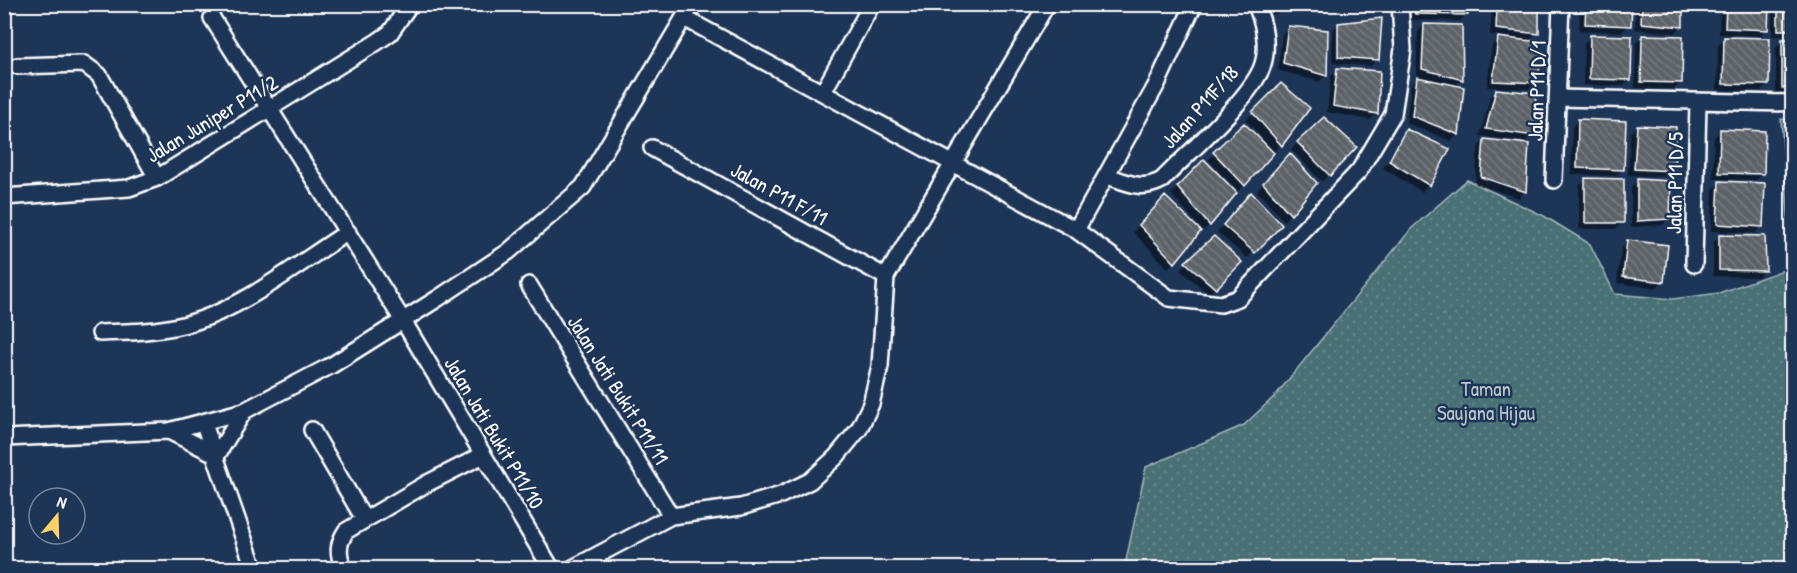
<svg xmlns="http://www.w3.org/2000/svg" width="1797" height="573" viewBox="0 0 1797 573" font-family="'Patrick Hand',sans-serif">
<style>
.green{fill:url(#green-dots);stroke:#a4b8ba;stroke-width:1.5}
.shadow{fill:#0007}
.building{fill:url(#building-back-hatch);stroke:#fff;stroke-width:1.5}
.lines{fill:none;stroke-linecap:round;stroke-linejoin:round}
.street-casing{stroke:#fff;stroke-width:20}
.street{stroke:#1d3557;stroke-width:15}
.labels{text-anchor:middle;stroke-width:5;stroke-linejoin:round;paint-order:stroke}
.street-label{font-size:21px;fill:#fff;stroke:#1d3557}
.park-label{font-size:21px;fill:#b7c6c8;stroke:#1d3557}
</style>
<defs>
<pattern id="green-dots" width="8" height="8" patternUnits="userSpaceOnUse" patternTransform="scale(1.5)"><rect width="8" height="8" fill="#4a7175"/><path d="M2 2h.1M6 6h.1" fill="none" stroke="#65868a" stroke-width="1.8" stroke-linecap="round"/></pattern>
<pattern id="building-back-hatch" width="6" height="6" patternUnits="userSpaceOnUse" patternTransform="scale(1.5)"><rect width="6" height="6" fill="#5b6267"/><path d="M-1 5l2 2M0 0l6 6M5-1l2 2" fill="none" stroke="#747a7e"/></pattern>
</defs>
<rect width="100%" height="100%" fill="#1d3557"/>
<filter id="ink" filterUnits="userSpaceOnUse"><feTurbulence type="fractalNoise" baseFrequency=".0167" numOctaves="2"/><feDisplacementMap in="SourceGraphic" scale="12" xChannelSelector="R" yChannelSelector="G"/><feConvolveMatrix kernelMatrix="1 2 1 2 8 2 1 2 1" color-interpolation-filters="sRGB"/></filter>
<g filter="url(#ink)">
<path class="green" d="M1781,119L1792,120V568H1118L1125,565L1146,467L1244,425L1276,395L1412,228L1467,180L1544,216L1590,244L1615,294L1673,299L1719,293L1792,267Z"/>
<path class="shadow" d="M1267,4H1307L1272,15Z
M1406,4H1464L1466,15L1460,21L1408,20Z
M1492,4H1538L1537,33L1528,42L1537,83L1531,89L1487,87L1492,45L1501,36L1490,35Z
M1580,4H1630L1629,26L1622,32L1579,30Z
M1636,4H1682V26L1675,33L1635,29Z
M1720,4H1767L1766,29L1760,36L1719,34Z
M1772,4H1792V36H1772Z
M1338,24L1378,59L1371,66L1332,63V31Z
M1424,25L1462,79L1455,86L1462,88L1457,135L1451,141L1406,123L1411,85L1420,76L1416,75L1418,32Z
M1289,27L1327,31L1326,76L1319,82L1278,70L1282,34Z
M1643,36L1681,83L1674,89L1635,88L1636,43Z
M1591,37L1630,80L1623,86L1583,85L1584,43Z
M1725,38L1768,84L1761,91L1717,90L1718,45Z
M1783,41H1792V94H1776V47Z
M1338,70L1378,72L1376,114L1370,120L1327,112L1331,76Z
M1281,85L1308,108L1274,152L1246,120Z
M1497,91L1532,136L1525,142L1480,136L1490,97Z
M1579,120L1623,169L1616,176L1571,174L1572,127Z
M1244,125V185L1238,191L1208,160Z
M1637,126L1673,171L1666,177L1628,175L1630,133Z
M1407,130L1447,150L1428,185L1422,192L1383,168Z
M1721,131L1763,174L1756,180L1713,179L1714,137Z
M1484,140L1525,191L1519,198L1475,184L1478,147Z
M1298,143L1354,147L1322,182L1291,149Z
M1204,161L1209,225L1203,231L1171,194Z
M1284,161L1315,183L1284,221L1257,191Z
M1586,180L1622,222L1616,229H1579V186Z
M1637,180L1669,218L1662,225L1631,227V187Z
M1720,182L1762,226L1755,233L1711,231L1713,189Z
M1245,200L1280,225L1247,258L1217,232Z
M1159,204L1174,262L1168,268L1133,232Z
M1719,236L1764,270L1758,277L1713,276V243Z
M1214,238L1240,262L1209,294L1180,270Z
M1628,242L1663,281L1656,288L1617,283L1621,249Z"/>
<path class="building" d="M1413,4H1465L1468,15L1415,14Z
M1497,4H1539V34L1496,29Z
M1586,4H1632L1631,26L1585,24Z
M1642,4H1683V27L1641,23Z
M1726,4H1769L1768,30L1725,28Z
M1778,4H1792V30H1778Z
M1382,18L1379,60L1338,57V23Z
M1424,24L1462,25L1463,80L1422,69Z
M1288,26L1328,30L1327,76L1283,63Z
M1590,35L1632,36L1631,80L1589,79Z
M1642,35L1683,36L1682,83L1641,82Z
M1498,37L1540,42L1539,83L1493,81Z
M1724,37L1770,38L1769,85L1723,84Z
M1782,39H1792V88H1782Z
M1337,68L1380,71L1378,114L1333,106Z
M1417,77L1464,87L1459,135L1412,116Z
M1281,83L1310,108L1282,146L1252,112Z
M1496,89L1536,93L1534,136L1486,129Z
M1324,117L1357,147L1330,176L1297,142Z
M1578,119L1626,121L1624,170L1577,168Z
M1244,123L1274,153L1245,186L1213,152Z
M1637,125L1676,127L1674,171L1634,169Z
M1406,129L1450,149L1430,186L1389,161Z
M1720,129L1765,131L1764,174L1719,173Z
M1484,139L1529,144L1526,192L1481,177Z
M1290,153L1317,183L1291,215L1263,183Z
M1204,159L1237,193L1210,226L1177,187Z
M1585,178L1624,179V223H1585Z
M1637,179L1671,181L1670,219L1637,221Z
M1719,181L1765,183L1763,227L1717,224Z
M1251,192L1282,225L1255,253L1223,225Z
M1165,196L1201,231L1175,263L1139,225Z
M1719,235L1765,236L1766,271L1719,270Z
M1214,236L1242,262L1216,289L1185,262Z
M1627,240L1668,245L1664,282L1623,277Z"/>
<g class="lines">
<g class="street-casing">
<path id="street" d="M212,18L402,319L551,568
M684,18L1076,230L1169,298L1221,304L1238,298L1359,171L1393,114L1403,49L1400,4
M17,66L84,64L99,75L157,178
M823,92L872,4
M1557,98L1792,103
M652,148L886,277
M1108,176C1128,183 1142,191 1162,180C1188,153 1250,99 1262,67C1269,48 1264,21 1255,4
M1554,180L1561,4
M4,197L129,188L157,178L377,42L390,33L410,4
M1076,230L1157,84L1194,4
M1694,264L1698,103
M529,285L671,516
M100,333C126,332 152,332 178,326C237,314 297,264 348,232
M204,424L254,568
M312,430L364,519
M169,431L217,455L244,411
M4,438L169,431L244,411L332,365L437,299L508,252L583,187L692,4
M343,568C338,553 337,545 346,531L426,484L483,455
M573,568L671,516L741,507L781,495L810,481L836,457L859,429L871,404L880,366L886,277L1047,4"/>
</g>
<use href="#street" class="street"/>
</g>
</g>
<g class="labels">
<g class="street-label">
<text transform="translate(1537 91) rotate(-88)" y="7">Jalan P11 D/1</text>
<text transform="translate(1200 107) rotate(-48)" y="7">Jalan P11F/18</text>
<text transform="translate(212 119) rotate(-31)" y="7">Jalan Juniper P11/2</text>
<text transform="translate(1675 183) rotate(-89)" y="7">Jalan P11 D/5</text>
<text transform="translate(779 194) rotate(29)" y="7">Jalan P11 F/11</text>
<text transform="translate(618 390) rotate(58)" y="7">Jalan Jati Bukit P11/11</text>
<text transform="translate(494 433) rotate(59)" y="7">Jalan Jati Bukit P11/10</text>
</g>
<g class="park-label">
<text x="1486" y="396">Taman<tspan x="1486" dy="24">Saujana Hijau</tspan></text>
</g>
</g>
<rect width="1797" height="573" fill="none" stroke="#1d3557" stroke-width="24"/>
<rect x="12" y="12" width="1773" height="549" fill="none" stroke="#fff" stroke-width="2" filter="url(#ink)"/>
<g transform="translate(57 516) rotate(19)"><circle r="28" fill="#1d3557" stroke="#77869a" stroke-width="1.5"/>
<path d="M0-4.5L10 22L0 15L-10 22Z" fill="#ffd166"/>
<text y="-9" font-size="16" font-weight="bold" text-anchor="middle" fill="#ffffff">N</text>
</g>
</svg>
